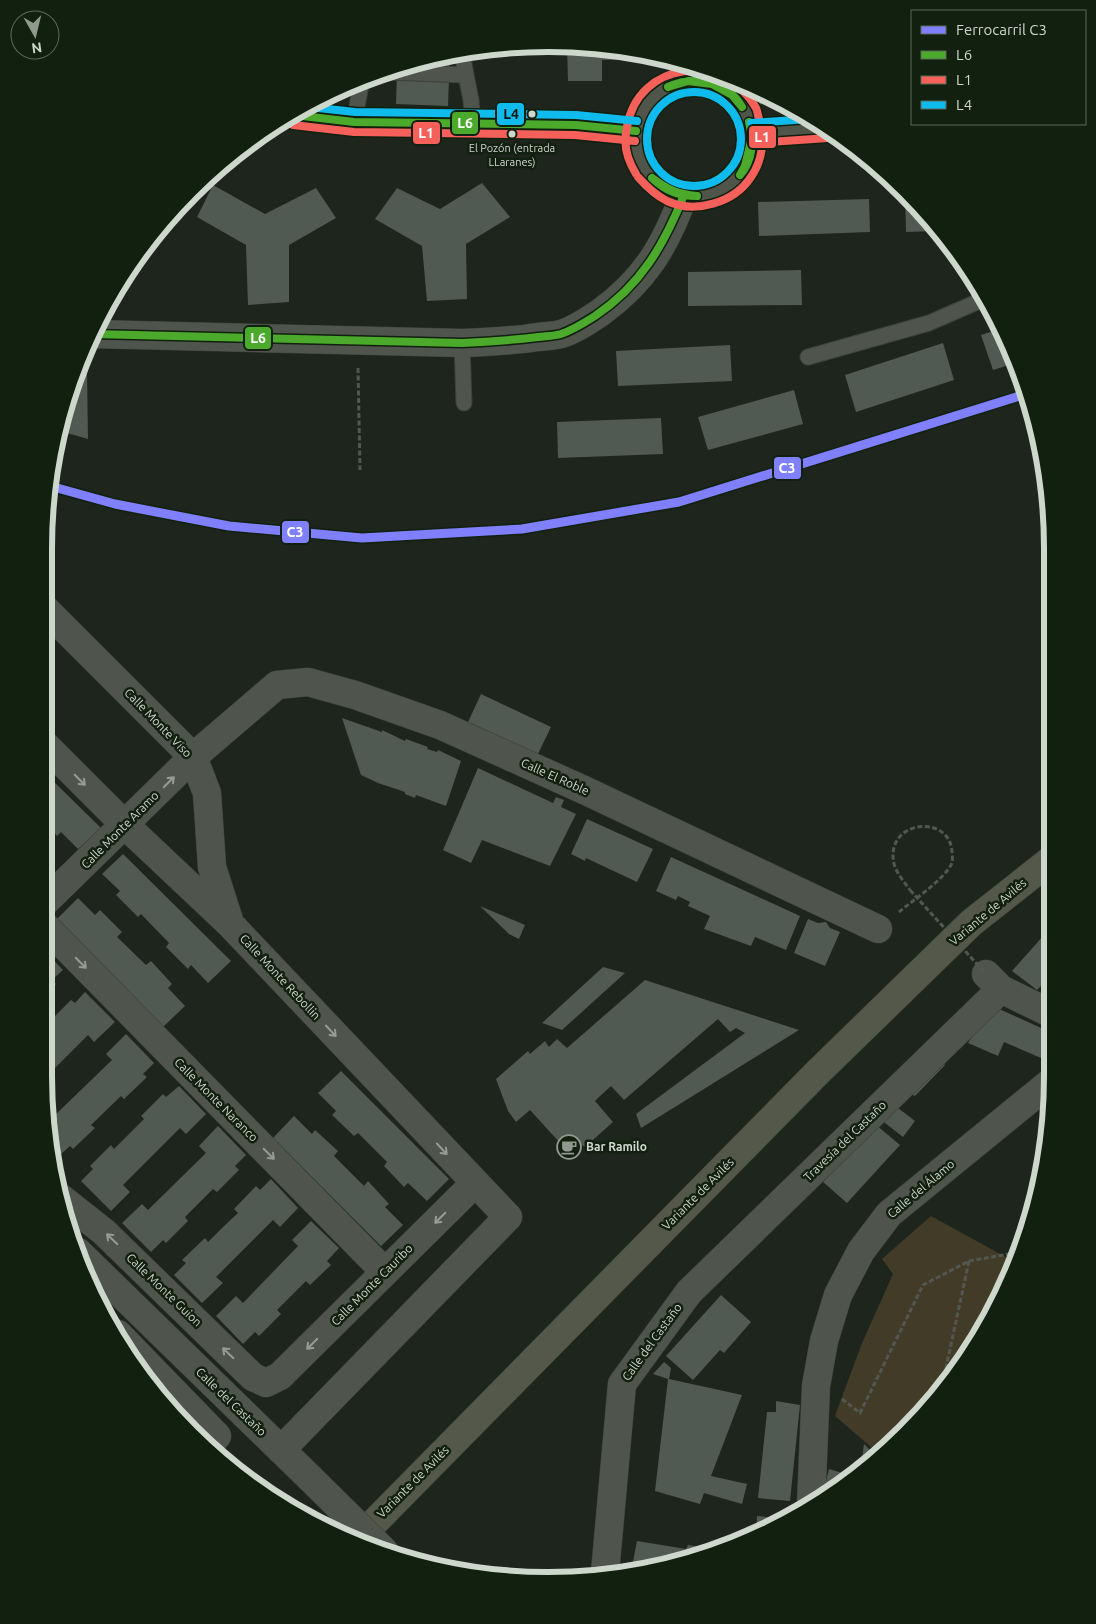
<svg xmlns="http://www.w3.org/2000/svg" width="1096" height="1624" viewBox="0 0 1096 1624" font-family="Ubuntu,sans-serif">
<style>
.green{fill:#423b28}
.building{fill:#505952}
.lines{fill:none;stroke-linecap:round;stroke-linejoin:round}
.service-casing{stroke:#3b423a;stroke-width:17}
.minor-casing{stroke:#3b423a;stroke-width:29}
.primary-casing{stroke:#3b423a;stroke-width:29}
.trunk-casing{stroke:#3b423a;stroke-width:29}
.path{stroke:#535752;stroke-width:3;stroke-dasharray:5 2.5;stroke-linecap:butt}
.service{stroke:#4f544d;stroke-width:15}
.minor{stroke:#4f544d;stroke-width:28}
.primary{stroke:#505549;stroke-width:28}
.trunk{stroke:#54584a;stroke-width:28}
.minor-bridge-casing{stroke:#3b423a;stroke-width:29;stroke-linecap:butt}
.path-bridge{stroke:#535752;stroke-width:3;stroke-dasharray:5 2.5;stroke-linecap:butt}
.minor-bridge{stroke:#4f544d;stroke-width:28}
.bus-1-casing{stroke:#12200f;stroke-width:11}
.bus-2-casing{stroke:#12200f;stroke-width:11}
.bus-3-casing{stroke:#12200f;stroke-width:11}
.bus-1{stroke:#4ba92c;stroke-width:8}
.bus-2{stroke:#f5605b;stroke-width:8}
.bus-3{stroke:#0fbbed;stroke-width:8}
.rail-1-casing{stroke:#12200f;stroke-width:12}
.rail-1{stroke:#8080ff;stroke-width:9}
.oneway{stroke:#959c93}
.bus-dot{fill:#ced7cc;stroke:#12200f;stroke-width:2}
.labels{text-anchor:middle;stroke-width:5;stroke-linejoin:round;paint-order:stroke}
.bus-label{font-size:11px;fill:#ced7cc;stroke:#12200f}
.street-label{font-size:12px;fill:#ced7cc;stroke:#12200f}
.poi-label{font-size:12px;font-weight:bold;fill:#ced7cc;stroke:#12200f;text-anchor:start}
.rim{fill:none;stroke:#ced7cc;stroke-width:6}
.line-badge{stroke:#12200f;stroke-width:2}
.badge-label{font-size:14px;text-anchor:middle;font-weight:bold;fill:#fff}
.pale-badge-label{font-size:14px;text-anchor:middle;font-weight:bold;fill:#111}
</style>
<rect width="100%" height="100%" fill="#1e251c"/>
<path class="green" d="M931,1216L1013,1261L1000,1299L948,1383L905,1432L878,1453L835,1416L862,1343L893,1274L882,1259Z"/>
<path class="building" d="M567,46L641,53V59L602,60V81H568Z
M450,53L448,106L396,104L397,69Z
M482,183L510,217L466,244L467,299L427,301L422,246L375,219L397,188L440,209Z
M213,185L265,214L316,188L336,218L289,245V302L248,305L246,245L197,217Z
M905,194H906L937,231L906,232Z
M869,199L870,232L759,236L758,202Z
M801,270L802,305L688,306V272Z
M1000,329L1014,355L1016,363L993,370L981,335Z
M943,343L954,380L856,412L845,375Z
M730,345L732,381L618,386L616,351Z
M81,369H87L88,439L60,431Z
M794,390L803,424L708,450L698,417Z
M661,418L663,454L558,458L557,422Z
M481,694L551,727L538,754L468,722Z
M342,718L382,732V730L405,741L406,739L428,747L427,749L437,752L438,750L461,761L446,806L416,795L415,798L405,794V792L378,783L361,775Z
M478,768L553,803L556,797L564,800L561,807L576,814L550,866L482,840L471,863L443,850Z
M45,773L101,828L78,849L61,832L57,836L46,824Z
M587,819L653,849L637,882L586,858L585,861L571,854Z
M123,854L231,961L208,983L191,965L188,969L166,947L169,943L141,914L138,917L116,895L120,891L102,874Z
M671,857L800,916L786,950L755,937L751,946L704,929L710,916L688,906L690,902L678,896L676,900L656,891Z
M46,866L54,874L46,882Z
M78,898L95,915L100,910L122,932L117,937L146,965L151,961L172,984L168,988L185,1006L163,1027L56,920Z
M480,906L525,925L519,939L509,934Z
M808,919L818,923L826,922L830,928L840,932L825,966L794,953Z
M1052,926V975L1037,990L1012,971Z
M47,953L63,970L52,980L56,984L47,993Z
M603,967L625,973L562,1030L542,1023Z
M645,980L799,1030L641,1128L636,1114L745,1033L736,1028L730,1032L718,1019L624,1100L611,1086L599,1097L595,1101L613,1122L585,1147L582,1145L571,1155L530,1110L516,1122L508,1111L496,1079L528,1051L530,1054L545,1041L549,1047L557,1039L567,1048Z
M85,992L115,1022L94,1042L88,1035L48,1075L47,1030L52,1025L49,1022L71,1000L75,1003Z
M995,1007L1052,1033V1053L1041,1058L1004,1042L998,1056L968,1043L983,1019Z
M126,1034L154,1063L143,1074L147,1077L124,1099L121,1096L91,1125L95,1128L73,1149L70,1146L58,1157L50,1149L48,1142V1109L54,1116L84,1087L112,1060L106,1054Z
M935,1055L945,1065L915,1096L900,1087Z
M341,1071L449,1179L427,1201L408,1183L404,1187L384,1166L387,1162L358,1133L354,1136L332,1115L336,1111L318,1093Z
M179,1086L206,1114L186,1134L180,1128L123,1185L130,1192L111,1211L81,1181L93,1169L90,1166L111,1145L114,1149L144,1119L141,1116L163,1094L166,1097Z
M889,1101L915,1121L903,1137L876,1116Z
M294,1116L312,1134L315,1130L338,1151L334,1156L364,1186L368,1181L389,1204L385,1207L403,1225L381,1246L273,1138Z
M875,1124L900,1145L847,1203L823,1182Z
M218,1126L246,1155L235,1166L239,1170L217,1192L213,1189L185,1217L188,1221L166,1243L163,1240L151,1252L122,1223L142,1204L148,1210L206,1153L199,1146Z
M271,1179L298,1208L280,1227L273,1220L216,1277L223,1283L202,1303L174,1275L186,1263L182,1260L205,1238L208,1242L223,1227L238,1213L234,1209L256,1186L260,1190Z
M311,1221L339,1248L327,1261L331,1265L310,1285L306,1281L277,1310L281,1314L259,1336L255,1332L243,1344L216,1316L236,1296L243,1303L298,1246L292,1240Z
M721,1295L751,1322L724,1353L720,1350L693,1380L666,1356Z
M664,1362L671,1368L669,1379L742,1395L711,1476L747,1484L742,1504L704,1493L700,1504L655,1491L668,1379L653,1374Z
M776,1401L800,1405L790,1501L758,1498L767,1412H776Z
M864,1444L875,1455L861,1466Z
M829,1469L849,1475L822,1496Z
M757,1516L786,1519L756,1533Z
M637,1541L686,1549L688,1545L719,1550L710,1553L647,1571L631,1572Z"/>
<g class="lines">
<g class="service-casing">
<path id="service" d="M462,52L466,75
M388,72L466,75L471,100L473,124
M354,122L362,80
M462,343L464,403
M808,357L929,323L984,299"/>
</g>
<g class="minor-casing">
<path id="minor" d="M686,66L687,81
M93,334L462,343C488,342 513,341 538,337C546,336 554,336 561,334C575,330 589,320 601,312C645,280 665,246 684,195
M44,608L193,757L207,793L212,867L229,920
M45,745L125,825L230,924L508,1217L281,1450
M46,901L193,757L277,685L308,682L355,695L440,725L584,790L878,929
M47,928L385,1272
M986,974L1001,989L1052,1014
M61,1198L104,1232L253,1377L266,1383L280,1376L475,1183
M78,1252L310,1478
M118,1334L217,1436L207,1446
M811,1504L816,1386L824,1341L838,1295L861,1251L889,1214L1052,1081
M605,1573L622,1384L689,1292L1001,989"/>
</g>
<g class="primary-casing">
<path id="primary" d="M636 138a58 58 0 1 1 116 0a58 58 0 1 1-116 0Z
M294,115L354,122L576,125L636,131
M752,133L827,128"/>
</g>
<g class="trunk-casing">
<path id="trunk" d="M355,1542L817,1073L971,923L1052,859"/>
</g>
<path class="path" d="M760,92V107
M358,368L360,470
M899,912C912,901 945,879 952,863C953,860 952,855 952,852C950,813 884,820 894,864C897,874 905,883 910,890
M969,1261L1009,1254L1011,1267
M842,1399L860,1413L923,1285L969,1261L941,1391"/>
<use href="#service" class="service"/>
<use href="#minor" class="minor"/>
<use href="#primary" class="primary"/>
<use href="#trunk" class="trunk"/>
<g class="minor-bridge-casing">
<path id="minor-bridge" d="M310,1478L385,1552"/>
</g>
<path class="path-bridge" d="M910,890L986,974"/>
<use href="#minor-bridge" class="minor-bridge"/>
<g class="bus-1-casing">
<path id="bus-1" d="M668,87C694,75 727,81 742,107
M668,87L688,81L712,84L732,95L742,107
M294,115L354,122L576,125L636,131
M740,175L745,166L752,137L749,122
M740,175C753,161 754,140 749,122
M652,178C668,190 677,194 697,196
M652,178C666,191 678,196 697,196
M93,334L462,343C488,342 513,340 538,337C546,336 554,336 561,334C573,330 584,323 595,316C641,285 664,245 684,195"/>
</g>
<g class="bus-2-casing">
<path id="bus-2" d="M293,125L354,132L575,135L635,141
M753,143L828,138
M636,174C633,169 630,163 628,157C625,148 625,136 627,127C638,61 724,51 756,108C758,112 758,118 760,122C765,141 762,161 751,177C734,203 695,214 667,201C655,195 646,186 638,177"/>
</g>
<g class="bus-3-casing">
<path id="bus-3" d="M647 139a47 47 0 1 1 94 0a47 47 0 1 1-94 0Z
M309,107L355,112L576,115L637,121
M751,123L810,119"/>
</g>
<use href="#bus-1" class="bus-1"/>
<use href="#bus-2" class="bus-2"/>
<use href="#bus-3" class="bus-3"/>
<g class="rail-1-casing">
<path id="rail-1" d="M50,486L115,504L229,526L362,538L522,529L679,502L1026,394"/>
</g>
<use href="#rail-1" class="rail-1"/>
</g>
<defs><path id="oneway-shaft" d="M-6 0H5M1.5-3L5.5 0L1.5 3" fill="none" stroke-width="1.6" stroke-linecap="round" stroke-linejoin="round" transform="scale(1.25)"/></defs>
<g class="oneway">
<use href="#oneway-shaft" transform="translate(80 780) rotate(45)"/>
<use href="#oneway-shaft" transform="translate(169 782) rotate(-45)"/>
<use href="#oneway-shaft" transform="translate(81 963) rotate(45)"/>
<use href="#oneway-shaft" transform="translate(331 1031) rotate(47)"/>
<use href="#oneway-shaft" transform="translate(442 1149) rotate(47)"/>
<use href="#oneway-shaft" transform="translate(269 1154) rotate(45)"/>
<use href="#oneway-shaft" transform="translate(440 1218) rotate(135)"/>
<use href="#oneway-shaft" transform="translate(112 1239) rotate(-136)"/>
<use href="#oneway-shaft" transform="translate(312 1344) rotate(135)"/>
<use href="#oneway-shaft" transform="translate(228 1353) rotate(-136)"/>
</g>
<defs>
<g id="cafe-ring" transform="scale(1.25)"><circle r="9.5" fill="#12200f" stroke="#90998e" stroke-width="1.5"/><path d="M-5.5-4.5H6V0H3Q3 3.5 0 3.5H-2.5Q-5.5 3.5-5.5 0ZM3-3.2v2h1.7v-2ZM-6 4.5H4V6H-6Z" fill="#90998e"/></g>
</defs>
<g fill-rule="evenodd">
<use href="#cafe-ring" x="569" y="1147"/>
</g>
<g class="bus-dot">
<circle cx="532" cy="114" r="4.5"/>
<circle cx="512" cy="134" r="4.5"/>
</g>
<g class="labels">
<g class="bus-label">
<text x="512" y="152">El Pozón (entrada<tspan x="512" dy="14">LLaranes)</tspan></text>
</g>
<g class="street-label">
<text transform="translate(158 723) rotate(46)" y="4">Calle Monte Viso</text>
<text transform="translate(555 777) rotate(24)" y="4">Calle El Roble</text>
<text transform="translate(120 830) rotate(-45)" y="4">Calle Monte Aramo</text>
<text transform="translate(988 912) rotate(-40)" y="4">Variante de Avilés</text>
<text transform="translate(280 977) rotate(47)" y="4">Calle Monte Rebollin</text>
<text transform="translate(216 1100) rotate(45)" y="4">Calle Monte Naranco</text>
<text transform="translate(845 1141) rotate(-44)" y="4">Travesía del Castaño</text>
<text transform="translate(921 1189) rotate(-40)" y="4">Calle del Álamo</text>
<text transform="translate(698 1194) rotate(-45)" y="4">Variante de Avilés</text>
<text transform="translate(372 1285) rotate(-45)" y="4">Calle Monte Cauribo</text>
<text transform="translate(164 1290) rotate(44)" y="4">Calle Monte Guion</text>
<text transform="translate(652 1342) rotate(-54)" y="4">Calle del Castaño</text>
<text transform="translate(231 1402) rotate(44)" y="4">Calle del Castaño</text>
<text transform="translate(413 1482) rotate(-45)" y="4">Variante de Avilés</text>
</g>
<g class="poi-label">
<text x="586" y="1151">Bar Ramilo</text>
</g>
</g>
<path d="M0 0H1096V1624H0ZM548 52H548A496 496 0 0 1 1044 548V1076A496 496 0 0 1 548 1572H548A496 496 0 0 1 52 1076V548A496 496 0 0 1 548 52Z" fill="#12200f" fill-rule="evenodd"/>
<path class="rim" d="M548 52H548A496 496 0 0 1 1044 548V1076A496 496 0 0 1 548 1572H548A496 496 0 0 1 52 1076V548A496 496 0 0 1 548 52Z"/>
<g class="line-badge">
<rect x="496" y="102" width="29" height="24" rx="5" fill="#0fbbed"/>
<rect x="451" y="111" width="28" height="24" rx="5" fill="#4ba92c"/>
<rect x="412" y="121" width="29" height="24" rx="5" fill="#f5605b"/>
<rect x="748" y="125" width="29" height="24" rx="5" fill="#f5605b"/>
<rect x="244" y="326" width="28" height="24" rx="5" fill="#4ba92c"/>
<rect x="773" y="456" width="29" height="24" rx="5" fill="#8080ff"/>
<rect x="281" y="520" width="29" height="24" rx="5" fill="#8080ff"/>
</g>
<g class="badge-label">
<text x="465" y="128">L6</text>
<text x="426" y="138">L1</text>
<text x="762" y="142">L1</text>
<text x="258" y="343">L6</text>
<text x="787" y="473">C3</text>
<text x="295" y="537">C3</text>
</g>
<g class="pale-badge-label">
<text x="511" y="119">L4</text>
</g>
<rect x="911" y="10" width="175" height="115" fill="#12200f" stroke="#5d695b"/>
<rect x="921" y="26" width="25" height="8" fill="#8080ff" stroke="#5d695b"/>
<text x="956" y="35" font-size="15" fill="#ced7cc">Ferrocarril C3</text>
<rect x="921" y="51" width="25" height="8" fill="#4ba92c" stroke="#5d695b"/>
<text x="956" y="60" font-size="15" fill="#ced7cc">L6</text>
<rect x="921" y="76" width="25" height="8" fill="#f5605b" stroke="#5d695b"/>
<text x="956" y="85" font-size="15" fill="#ced7cc">L1</text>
<rect x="921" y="101" width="25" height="8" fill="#0fbbed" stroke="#5d695b"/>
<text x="956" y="110" font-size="15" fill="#ced7cc">L4</text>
<g transform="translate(35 35) rotate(172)"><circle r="24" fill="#12200f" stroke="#5d695b"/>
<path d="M0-4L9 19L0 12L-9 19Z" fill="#90998e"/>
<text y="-8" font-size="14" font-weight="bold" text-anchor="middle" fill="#ced7cc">N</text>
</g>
</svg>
